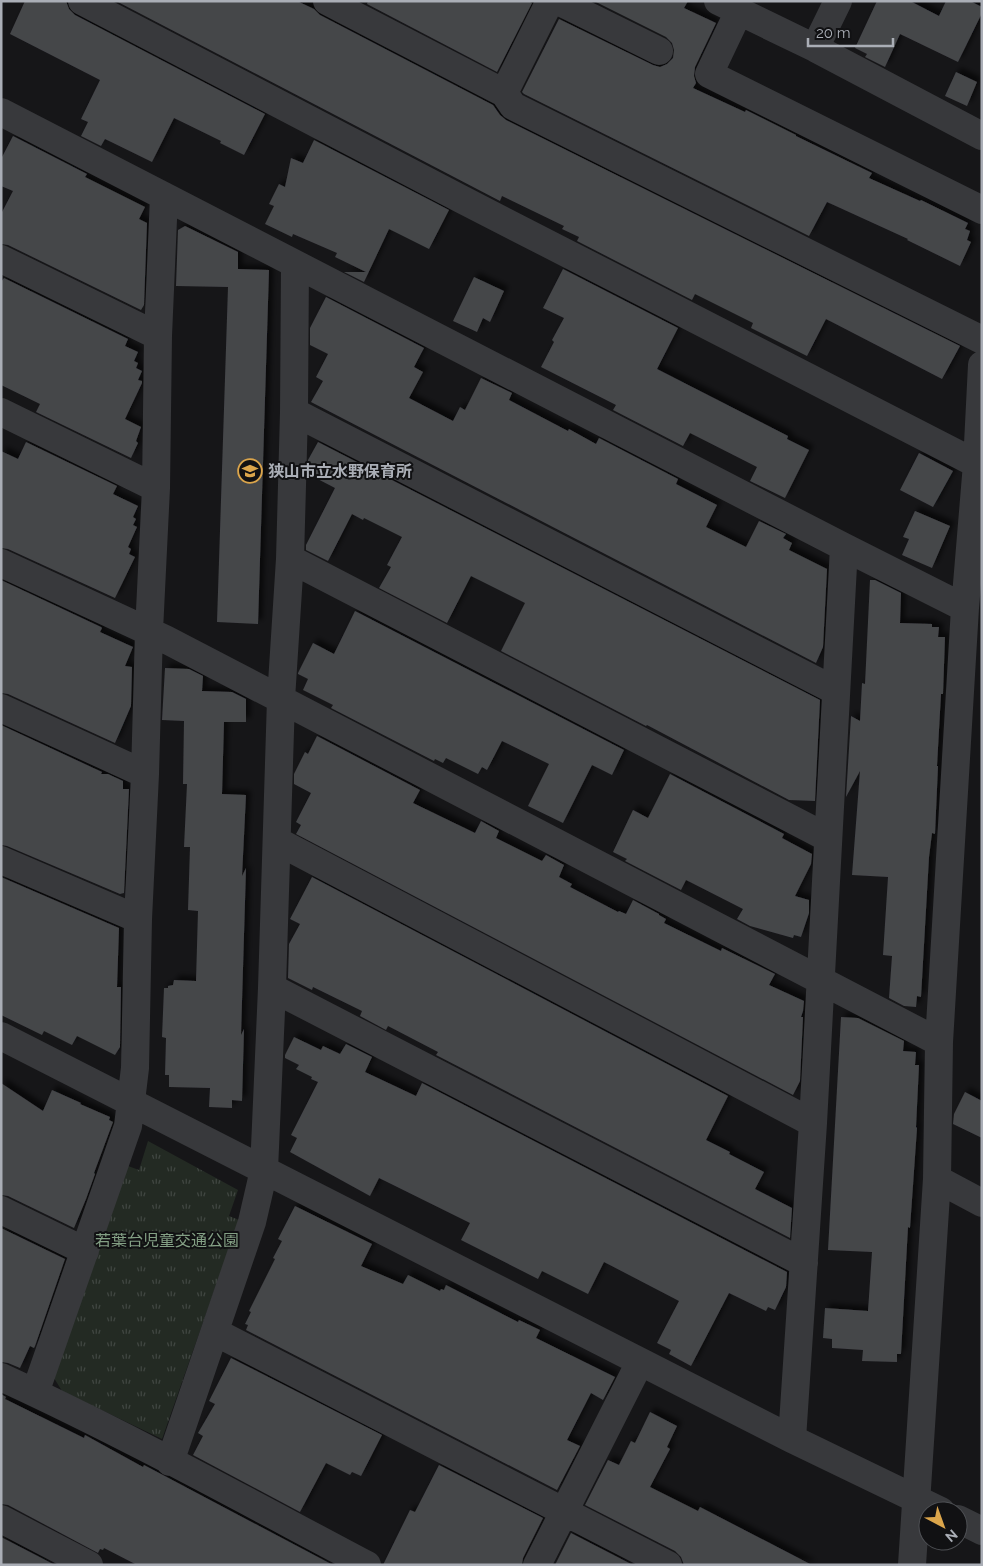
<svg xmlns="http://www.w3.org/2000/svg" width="983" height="1566" viewBox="0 0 983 1566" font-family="Raleway,'Noto Sans JP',sans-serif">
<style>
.park{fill:url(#park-tufts)}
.building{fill:#45464a;filter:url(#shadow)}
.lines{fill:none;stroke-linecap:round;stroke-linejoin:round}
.minor{stroke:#38393c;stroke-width:28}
.labels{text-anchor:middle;stroke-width:4;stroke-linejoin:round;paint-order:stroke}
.poi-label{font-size:16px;font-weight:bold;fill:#aaaeb6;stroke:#111113;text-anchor:start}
.park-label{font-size:16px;fill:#839f84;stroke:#111113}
</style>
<defs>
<pattern id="park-tufts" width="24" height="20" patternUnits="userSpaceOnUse" patternTransform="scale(1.25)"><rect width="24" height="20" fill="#232a23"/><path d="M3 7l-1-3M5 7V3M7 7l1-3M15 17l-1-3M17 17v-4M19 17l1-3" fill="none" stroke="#404641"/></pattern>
<filter id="shadow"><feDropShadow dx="4.5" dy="-4.5" stdDeviation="2.5" flood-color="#0009"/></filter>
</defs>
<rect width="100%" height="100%" fill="#161618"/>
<path class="park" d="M148,1141L238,1190L229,1216L239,1220L162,1439L62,1391L54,1378L128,1166L139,1170Z"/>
<path class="building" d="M25,1H66L69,9L75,15L265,114L244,155L220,143L221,141L174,118L152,162L105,139L101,146L81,136L88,122L81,119L100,80L10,34Z
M116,1H297L314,9L320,15L493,105L500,115L506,120L960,346L942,379L826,319L807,356L751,328L753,323L695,294L692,300L577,241L579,237L562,229L564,226L502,196L500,201Z
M368,1H528L532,3L497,72L367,4Z
M594,1H688L684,8L716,23L695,67L694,76L696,83L693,88L745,112L746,110L796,135V136L872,173L869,178L920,201L921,200L968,223L965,229L970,231L967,240L971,242L960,266L907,240L908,239L827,202L809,236L524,94L522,92L559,19L653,65L660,67L667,64L673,58L674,50L672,43L666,37Z
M877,1H910L939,16L946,1H970L982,7V13L958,62L900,34L885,67L865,57L867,54L855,48Z
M956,72L977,82L967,106L945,96Z
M13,136L87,174L85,177L145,207L139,219L147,223L144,305L141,310L8,245L1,244V214L13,191L1,186V159Z
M314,140L449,210L429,249L389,229L364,282L344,272H366L335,257L337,253L293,234L292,237L265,224L274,206L269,204L279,184L285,187L291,158L303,163Z
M185,226L238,252V269L269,270L258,624L217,622L228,287L176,286L178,230Z
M563,269L678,328L657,369L788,436L787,439L809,450L785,498L750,481L757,467L690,433L683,446L613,410L616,405L541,367L554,342L552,340L564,318L543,308Z
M474,277L504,291L490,322L483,318L477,332L453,321Z
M4,278L128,339L125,346L138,352L134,361L138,363L136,368L142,371L138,380L142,381V383L125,419L141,427L136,441L138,443L131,458L36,412L40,404L1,385V282Z
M326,297L424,348L414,367L423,372L409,398L453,421L460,407L465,410L481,378L512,393L509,400L568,431L569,429L596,444L599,438L678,479L676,484L717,505L706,527L746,547L759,521L786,534L783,538L792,543L789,550L827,569L823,647L816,663L311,402L323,381L316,377L328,354L310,345V328Z
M26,442L117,486L113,494L138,506L133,517L136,519L133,525L137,527L128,547L131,549L129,554L135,557L115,598L8,549L1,548V451L18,459Z
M318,442L820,700L815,801L789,800L647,725L646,726L501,651L525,603L471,576L447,623L379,588L391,567L387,565L402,537L364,518L363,520L352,514L328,561L306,550V545L335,488L308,474V460Z
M919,453L953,471L933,507L900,490Z
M915,511L950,526L932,568L902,555L909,539L903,537Z
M1,580L101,627L102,628L100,632L133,647L125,666L132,667L131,706L115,743L8,694L1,693Z
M870,580H875L901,593L900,623L932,624V627H939L938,637H945L943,694H941L937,766H938L935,834L932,833L929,857L921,997L917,996L916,1007L904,1006L889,998L892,956L883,955L888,877L852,875L860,771L846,797L851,716L860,721L862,683L865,684Z
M355,611L624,750L612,775L592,765L563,823L528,806L549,764L502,741L487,770L482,767L478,774L446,758L443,763L435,759L434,761L331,708L333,705L303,690L308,679L298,674V673L313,643L334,654Z
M165,668L189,669L203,676L202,691L232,692L246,699V722H224L222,794L246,795L242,876L246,868L241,1035L244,1029L242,1101L232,1100V1108L209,1107L210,1088L169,1087V1075H165L166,1038L162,1037L164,988H168V986L173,985L174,980L196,981L198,911L188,910L190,847H184L187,784H183L184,721L162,720Z
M1,725L102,772L101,774H108L123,781V789H129L124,893L120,894L7,846L1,845Z
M317,736L420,790L413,803L475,833L481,821L499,831L496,838L542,861L546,855L564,865L559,877L572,884L570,887L618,912L619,911L626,914L633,900L659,914V915L666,919L664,923L721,951L722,948L775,974L769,985L804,1001L803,1011L801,1017H803L800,1081L793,1095L296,834L301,825L296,822L311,793L294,784V774L305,752L308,754Z
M670,774L784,834L782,838L812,854L811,864L795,896L809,900V913L801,937L794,935L793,938L750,926L737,919L743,909L686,880L681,890L625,861L627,859L613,852L633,810L648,818Z
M1,877L119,928L117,987H121L120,1047L115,1055L77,1036L72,1045L44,1031L42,1035L1,1015Z
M312,877L728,1096L706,1140L730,1152L729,1154L764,1172L755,1189L792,1208L790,1238L436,1055L438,1052L388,1026L386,1030L360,1016L362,1011L313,987L312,990L288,978L289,944L300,924L290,919Z
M841,1017L858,1018L904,1041L903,1051L916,1052L915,1065H919L916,1127L917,1128L910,1228L908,1227L901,1354H897V1362L862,1361L863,1350L832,1348V1339L823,1338L825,1308L868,1311L872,1252L828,1250Z
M294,1037L321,1050L323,1046L340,1054L346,1044L372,1057L365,1072L416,1096L422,1083L787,1272L786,1287L775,1310L768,1307L766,1311L729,1293L691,1366L669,1354L671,1350L657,1343L679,1301L604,1262L588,1294L542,1271L538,1279L461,1240L470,1223L379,1178L370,1196L290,1152L297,1138L291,1135L318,1082L311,1079L312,1077L296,1069L299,1065L285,1058V1055Z
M1,1083L43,1111L52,1090L81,1103L80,1104L110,1117L109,1120L113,1122L94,1173L95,1174L86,1199L74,1228L8,1196L1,1195Z
M965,1092L982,1101V1138L953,1124L954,1114Z
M295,1206L372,1244L361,1266L403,1284L408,1275L440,1291L441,1289L444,1290L446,1285L518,1322L519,1320L540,1330L536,1338L615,1377L603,1400L591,1393L567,1440L580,1446L557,1490L246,1330L248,1325L245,1324L251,1312L249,1311L275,1259L273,1258L282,1241L278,1239Z
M1,1228L65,1259L35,1346L34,1348L30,1346L20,1368L8,1363L1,1362Z
M231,1358L382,1435L361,1476L352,1472L350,1475L326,1463L300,1512L193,1455L203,1436L198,1433L215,1404L209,1401Z
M1,1394L6,1397L5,1399L84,1438L85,1435L143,1467L144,1465L333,1565H137L104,1548L103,1550L100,1549L98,1553L8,1505L1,1504Z
M650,1412L677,1426L667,1447L670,1449L650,1487L698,1511L700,1507L812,1565H684L681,1557L675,1551L585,1505L608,1460L619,1465L631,1441L635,1443Z
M439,1465L543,1518L523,1558L522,1565H383L410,1510L415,1512Z
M571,1533L633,1565H555Z
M1,1537L55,1565H1Z"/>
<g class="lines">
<path class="minor" d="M82,1L461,199L977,464
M327,1L504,93L513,106L982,340
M558,1L659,51
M718,1L815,48L982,136
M739,11L709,74L982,210
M815,48L838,1
M504,93L550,1
M1,112L844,547L965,608
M1,259L158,336
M1,412L156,488
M294,412L836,691
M290,559L828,838
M1,563L165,639L939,1042
M1,708L145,774
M277,841L813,1123
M1,860L138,919
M272,988L804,1263
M1,1036L792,1439L941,1511
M937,1179L982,1203
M1,1210L85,1251
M215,1332L668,1565
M1,1377C125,1434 246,1501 367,1565
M35,1393L128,1126L135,1068L138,919L145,774L149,631L156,488L158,336L164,196
M792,1439L813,1123L844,547
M170,1462L252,1222L264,1170L272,988L281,699L290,559L294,412L295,264
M1,1519L89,1565
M958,1519L982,1531
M537,1565L640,1362
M912,1565L937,1179L939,1042L965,608L977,464L982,365"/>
</g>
<defs>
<g id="school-ring" transform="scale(1.25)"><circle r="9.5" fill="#111113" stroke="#dba54b" stroke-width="1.5"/><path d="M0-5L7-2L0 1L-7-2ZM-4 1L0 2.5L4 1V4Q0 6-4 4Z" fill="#dba54b"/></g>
</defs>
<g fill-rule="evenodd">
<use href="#school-ring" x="250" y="471"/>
</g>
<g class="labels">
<g class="poi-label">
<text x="268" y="477">狭山市立水野保育所</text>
</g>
<g class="park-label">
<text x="167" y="1246">若葉台児童交通公園</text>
</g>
</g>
<rect width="983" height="1566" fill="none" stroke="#aaaeb6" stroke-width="5"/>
<g transform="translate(943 1526) rotate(139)"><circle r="24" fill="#111113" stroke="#4e5054"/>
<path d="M0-4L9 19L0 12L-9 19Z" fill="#dba54b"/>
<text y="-8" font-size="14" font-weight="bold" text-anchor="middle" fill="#aaaeb6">N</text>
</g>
<path d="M808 38v8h85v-8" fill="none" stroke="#aaaeb6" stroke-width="2.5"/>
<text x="816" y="38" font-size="15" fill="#aaaeb6" stroke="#111113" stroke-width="4" paint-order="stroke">20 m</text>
</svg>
